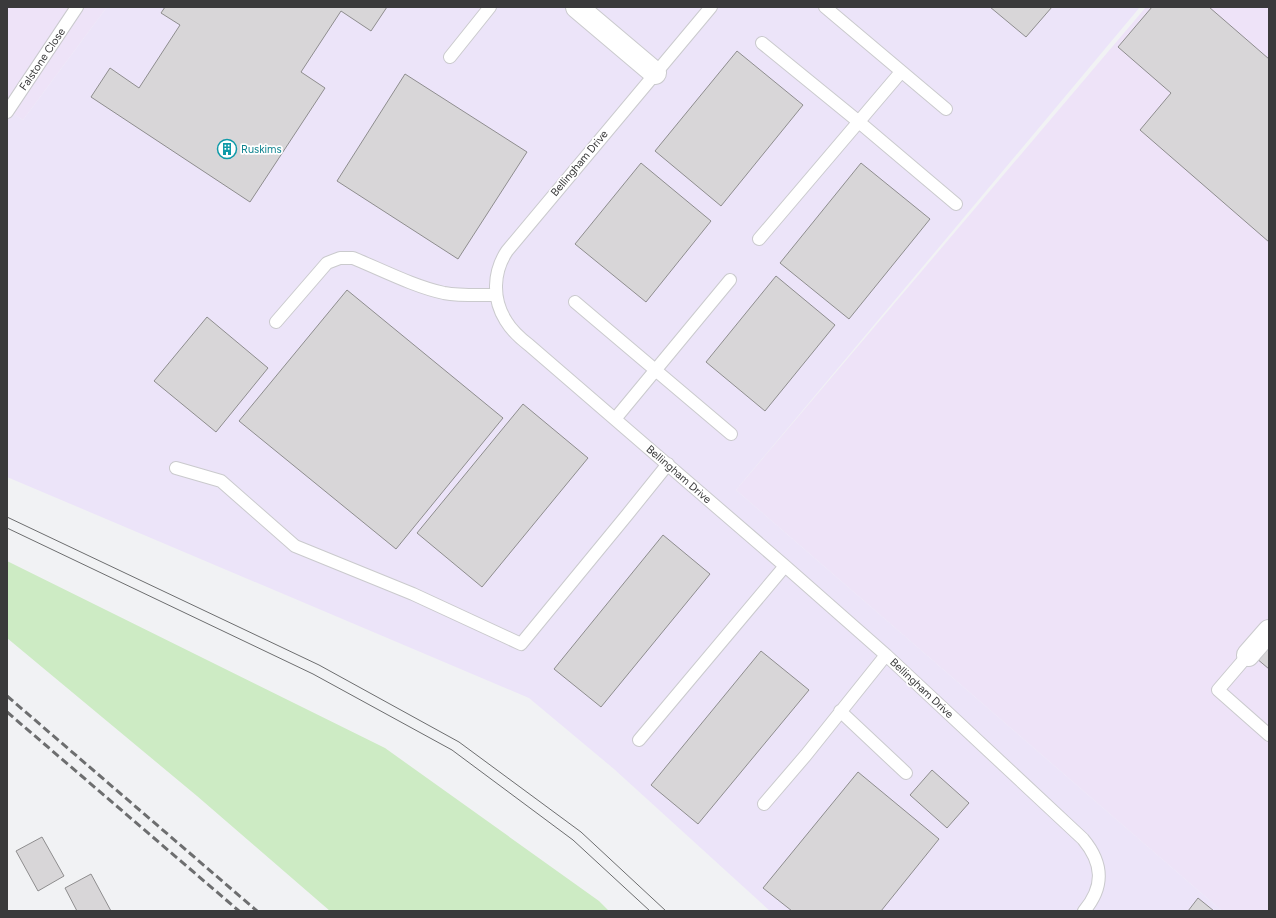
<svg xmlns="http://www.w3.org/2000/svg" width="1276" height="918" viewBox="0 0 1276 918" font-family="Figtree,sans-serif">
<style>
.commercial{fill:#eee3f8}
.industrial{fill:#ece4f9}
.green{fill:#cdebc4}
.building{fill:#d8d6d8;stroke:#8e8d8e}
.lines{fill:none;stroke-linecap:round;stroke-linejoin:round}
.lane-casing{stroke:#cacacd;stroke-width:14}
.street-casing{stroke:#cacacd;stroke-width:24}
.lane{stroke:#fff;stroke-width:12}
.street{stroke:#fff;stroke-width:22}
.tram{stroke:#6d6e6f;stroke-width:1}
.rail{stroke:#6d6e6f;stroke-width:3;stroke-dasharray:8 4;stroke-linecap:butt}
.labels{text-anchor:middle;stroke-width:3.5;stroke-linejoin:round;paint-order:stroke}
.street-label{font-size:11px;fill:#3a3a3b;stroke:#fff}
.culture-label{font-size:11px;fill:#0d838f;stroke:#fff;text-anchor:start}
</style>
<rect width="100%" height="100%" fill="#f1f2f4"/>
<path class="commercial" d="M7,7H107L23,120L7,110Z
M1146,7H1269V911H1222L736,490Z"/>
<path class="industrial" d="M107,7H1140L736,490L1222,911H770L614,769L529,698L7,477V110L23,120Z"/>
<path class="green" d="M7,561L385,748L599,901L609,911H330L197,796L7,638Z"/>
<path class="building" d="M165,7H387L371,31L341,11L301,72L325,88L250,202L91,97L110,68L139,88L180,25L161,13Z
M990,7H1052L1026,37Z
M1152,7H1209L1269,59V242L1140,130L1171,93L1118,47Z
M737,51L803,105L721,206L655,151Z
M405,74L527,152L458,259L337,181Z
M641,163L711,221L646,302L575,244Z
M861,163L930,219L849,319L780,263Z
M776,276L835,325L765,411L706,362Z
M347,290L503,418L396,549L239,421Z
M207,317L268,368L216,432L154,381Z
M523,404L588,458L482,587L417,533Z
M663,535L710,574L601,707L554,669Z
M1269,643V669L1256,658Z
M761,651L809,690L698,824L651,785Z
M932,770L969,803L947,828L910,795Z
M858,772L939,839L881,911H792L763,888Z
M42,837L64,876L38,891L16,851Z
M91,874L111,911H77L65,888Z
M1198,898L1214,911H1188Z"/>
<g class="lines">
<g class="lane-casing">
<path id="lane" d="M711,7L507,251C493,272 492,299 506,321C512,331 520,338 529,345L785,566L886,655L1083,839C1103,863 1105,886 1084,911
M825,7L946,109
M762,43L859,122L956,204
M450,57L490,7
M7,112L77,7
M759,239L901,72
M575,302L731,434
M276,322L327,263L340,258H353C380,269 415,287 444,293C461,296 479,295 496,295
M615,419L730,280
M176,468L221,481L295,546L413,594L521,644L627,515L668,464
M1248,655L1218,690L1269,735
M840,711L906,773
M639,740L785,566
M764,804L806,755L886,655"/>
</g>
<g class="street-casing">
<path id="street" d="M577,7L655,73
M1248,655L1269,631"/>
</g>
<use href="#lane" class="lane"/>
<use href="#street" class="street"/>
<path class="tram" d="M7,517L319,665L459,742L581,832L666,911
M7,528L313,674L452,750L573,840L650,911"/>
<path class="rail" d="M7,696L257,911
M7,712L239,911"/>
</g>
<defs>
<g id="building-ring" transform="scale(1)"><circle r="9.5" fill="#fff" stroke="#0f9aa8" stroke-width="1.5"/><path d="M-4-6H4V6H1V3H-1V6H-4ZM-2.5-4.3h1.7v1.8h-1.7ZM.8-4.3h1.7v1.8H.8ZM-2.5-1h1.7V.8h-1.7ZM.8-1h1.7V.8H.8Z" fill="#0f9aa8"/></g>
</defs>
<g fill-rule="evenodd">
<use href="#building-ring" x="227" y="149"/>
</g>
<g class="labels">
<g class="street-label">
<text transform="translate(42 59) rotate(-56)" y="4">Falstone Close</text>
<text transform="translate(579 163) rotate(-50)" y="4">Bellingham Drive</text>
<text transform="translate(679 474) rotate(41)" y="4">Bellingham Drive</text>
<text transform="translate(922 688) rotate(43)" y="4">Bellingham Drive</text>
</g>
<g class="culture-label">
<text x="241" y="153">Ruskims</text>
</g>
</g>
<rect width="1276" height="918" fill="none" stroke="#3a3a3b" stroke-width="16"/>
</svg>
